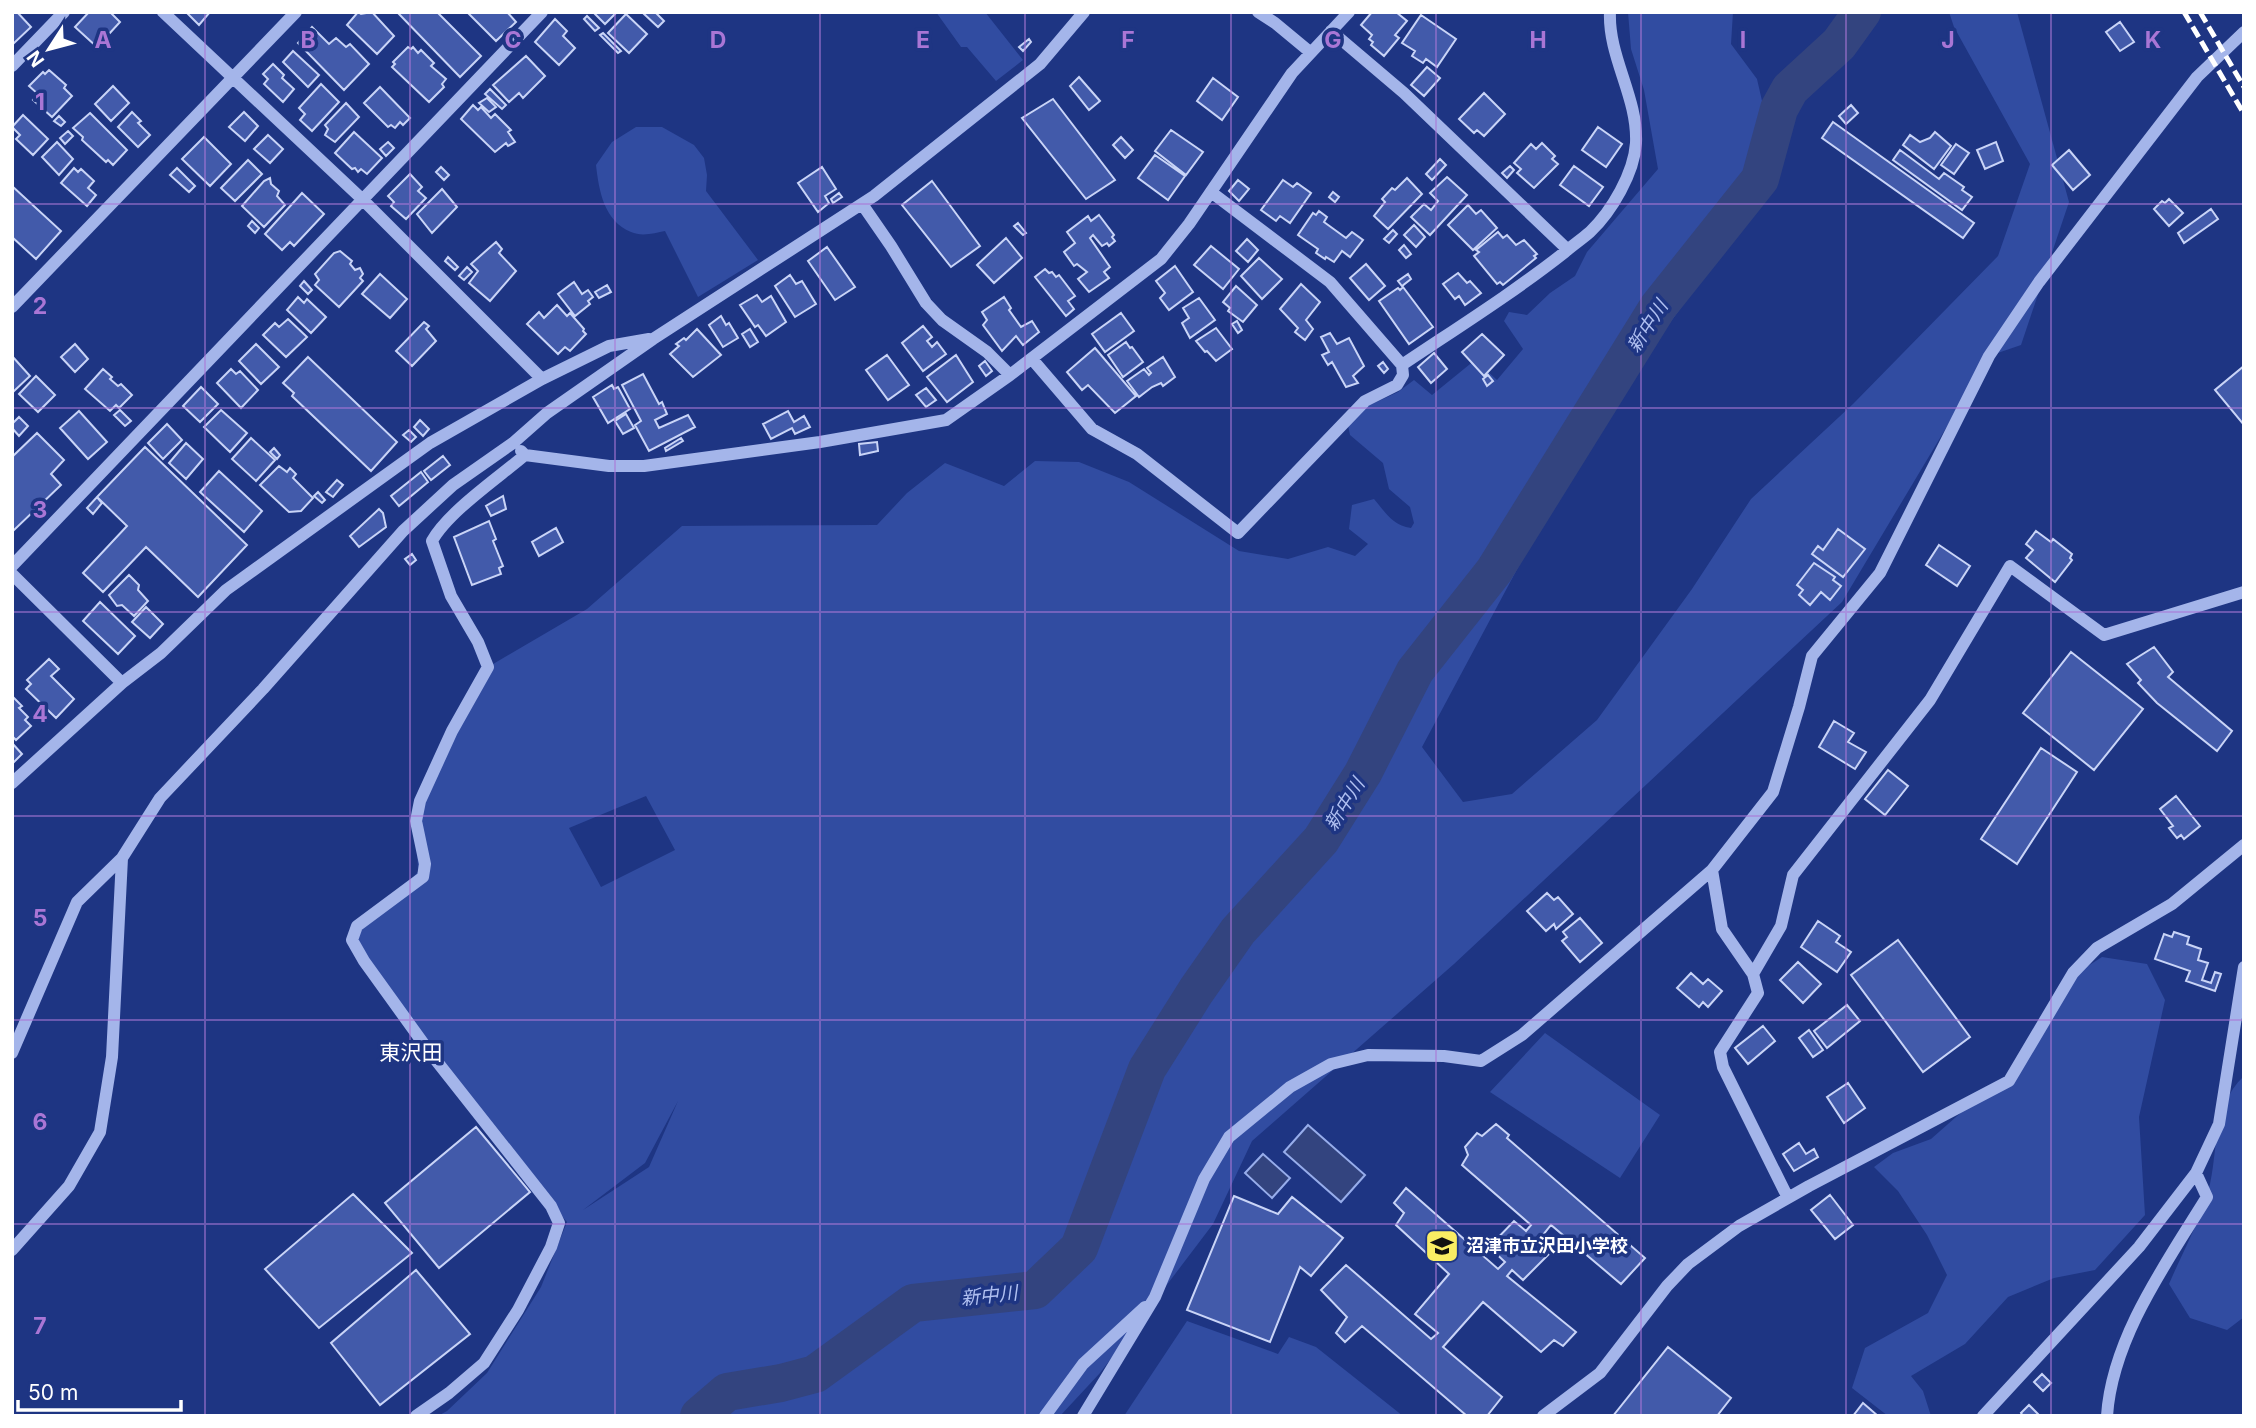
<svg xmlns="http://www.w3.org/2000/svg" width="2256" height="1428" viewBox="0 0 2256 1428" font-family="Inter,'Noto Sans JP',sans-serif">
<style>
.green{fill:#314ca1;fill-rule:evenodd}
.water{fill:#33447f;stroke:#97adeb;stroke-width:2}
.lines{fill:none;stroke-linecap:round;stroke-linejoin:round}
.river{stroke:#33447f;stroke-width:38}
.building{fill:#425aaa;stroke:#c9d4f7;stroke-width:2}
.minor{stroke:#a4b5ea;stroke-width:12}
.rail{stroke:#fff;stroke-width:5;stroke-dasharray:12 5;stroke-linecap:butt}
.grid{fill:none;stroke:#a976d5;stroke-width:2;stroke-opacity:0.55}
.labels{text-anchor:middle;stroke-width:7;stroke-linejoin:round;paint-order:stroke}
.poi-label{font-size:18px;font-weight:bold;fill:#fff;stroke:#1e3583;text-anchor:start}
.water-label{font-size:19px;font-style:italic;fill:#b0c0f1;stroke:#1e3583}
.quarter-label{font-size:21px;fill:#fff;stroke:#1e3583}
.grid-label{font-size:23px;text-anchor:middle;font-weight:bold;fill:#a976d5;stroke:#1e3583;stroke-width:7;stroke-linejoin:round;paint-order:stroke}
</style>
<rect width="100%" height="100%" fill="#1e3583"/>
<path class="green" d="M936,12H985L1023,60L996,81L967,47H961Z
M1628,12H1733L1731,44L1757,79L1770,136L1767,177L1735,234L1592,429L1422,747L1463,802L1512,794L1597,720L1692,589L1751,499L1853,404L1998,256L2030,164L1954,27L1949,12H2017L2069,202L2021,345L1989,356L1842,602L1454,964L1252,1141L1213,1224L1100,1373L1060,1416H438L447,1411L487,1373L541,1287L567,1222L537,1188L352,940L418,872L416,821L488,667L587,609L682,526L877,525L907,493L945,463L1004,486L1035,461L1079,462L1129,482L1239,551L1288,559L1328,547L1355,556L1368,544L1349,529L1352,505L1374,499C1385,512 1393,526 1411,528L1414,523L1410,507L1389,489L1383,463L1350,435L1346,416L1398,392L1414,380L1432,395L1475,360L1497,380L1523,349L1504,321L1509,312L1527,315L1550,293L1575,276L1587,252L1658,169L1644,90L1631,49ZM646,796L675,850L601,887L569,828ZM678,1101L649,1167L583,1210L645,1163Z
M636,127H662L694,145L704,158L707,175L706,191L758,260L698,297L665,231C655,233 642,237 631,232C604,221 599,191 596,165L612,142Z
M2102,957L2147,964L2165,1000L2139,1117L2145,1215L2095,1270L2054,1278L2008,1297L1965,1344L1911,1376L1923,1391L1931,1416H1888L1852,1388L1865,1348L1928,1313L1947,1275L1927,1235L1898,1191L1874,1167L1893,1153L1931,1139L1973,1102L2012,1076L2069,978Z
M1545,1033L1660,1115L1620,1178L1490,1092Z
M2244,1076V1317L2227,1330L2190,1318L2169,1284C2181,1256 2196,1228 2206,1199C2220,1158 2209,1109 2244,1076Z
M1187,1321L1278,1354L1289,1337L1316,1347L1403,1416H1124Z"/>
<path class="water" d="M1308,1125L1365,1175L1341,1202L1284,1152Z
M1263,1154L1290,1178L1272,1198L1245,1173Z"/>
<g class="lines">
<path class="river" d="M699,1416L727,1392L781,1383L815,1374L913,1303L1035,1290L1079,1248L1147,1069L1196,991L1238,931L1321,840L1363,773L1415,671L1494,571L1658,307L1760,179L1779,109L1790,89L1839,44L1862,12"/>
</g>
<path class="building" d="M12,12H17L31,27L12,45Z
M89,12H110L120,22L97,47L75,27Z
M186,12H210L199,25Z
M358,12L361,14L372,12L394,36L377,54L347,25Z
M397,12H437L481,56L460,77Z
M467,12H507L516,22L496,41Z
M593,12H617L605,24Z
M655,12L664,21L658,27L643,13Z
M1372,12H1396L1407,21L1395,35L1399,38L1384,56L1371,45L1373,42L1369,39L1372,35L1361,25Z
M626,14L647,34L629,53L608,33Z
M1421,15L1456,39L1437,67L1426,59L1423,63L1412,56L1415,51L1402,43Z
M587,16L599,28L595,31L584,19Z
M555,19L567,31L563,36L575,48L559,65L535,42Z
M2120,22L2134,42L2120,51L2106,32Z
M312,27L329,44L336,38L346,47L350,44L369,64L344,90L298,43Z
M603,33L621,51L618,53L600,35Z
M1029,39L1031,42L1023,51L1019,47Z
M408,47L411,49L413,47L418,53L421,50L434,63L431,66L446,79L442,84L444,87L429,102L392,67L395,64L393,62Z
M293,51L319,75L308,87L283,62Z
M526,56L545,76L523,98L519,93L509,102L493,85Z
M273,64L284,75L282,78L294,89L283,102L264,84L268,79L263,74Z
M1427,67L1440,78L1424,96L1411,85Z
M49,70L66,85L64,88L72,96L52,117L33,100L38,94L29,86L43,72L45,74Z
M1079,77L1100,101L1089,110L1070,86Z
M1213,78L1238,97L1222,120L1197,101Z
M321,84L339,102L312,131L300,120L305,114L299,108Z
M113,86L129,103L111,121L95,104Z
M380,87L410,118L403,125L400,122L395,128L391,125L388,127L364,103Z
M490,89L506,105L502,109L485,94Z
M1484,93L1505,114L1484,136L1477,130L1474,133L1459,119Z
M487,98L496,107L489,112L479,103Z
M1053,99L1115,180L1086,199L1022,118Z
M346,103L359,117L335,142L325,135L328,129L325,125Z
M473,105L478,110L481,107L491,118L495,114L511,130L508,132L515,142L508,146L506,143L495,152L461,119Z
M1851,105L1858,113L1846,124L1839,116Z
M132,112L141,121L138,123L150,135L138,147L118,127Z
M244,112L258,126L245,141L229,127Z
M90,113L127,150L113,165L108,160L106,162L82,140L83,137L73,128Z
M23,115L48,139L33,155L16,139L20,135L12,127Z
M59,116L65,122L61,126L54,121Z
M1833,122L1974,223L1963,238L1822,138Z
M1598,127L1622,144L1606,167L1582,150Z
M1171,130L1203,152L1186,175L1155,151Z
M68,131L73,136L65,144L60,138Z
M354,132L382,158L367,174L361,169L358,172L355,168L352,169L335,153Z
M1935,132L1951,146L1934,169L1903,145L1910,135L1920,142L1930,138Z
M268,135L283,149L270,163L254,149Z
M204,137L231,164L210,186L182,159Z
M1121,137L1133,150L1125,158L1113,145Z
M57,142L73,159L59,175L42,157Z
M388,142L394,148L386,156L380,149Z
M1996,142L2003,161L1985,169L1977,150Z
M1542,143L1555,156L1552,159L1558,164L1534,188L1517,173L1521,169L1514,163L1531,144L1536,149Z
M1956,144L1969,153L1954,174L1941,165Z
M1900,150L1939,179L1944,173L1964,187L1962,190L1972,197L1962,210L1893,160Z
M2069,150L2090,175L2073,190L2052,165Z
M1155,155L1185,176L1168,200L1138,178Z
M1440,159L1446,165L1432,180L1426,174Z
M248,160L262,174L235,201L221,188Z
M1510,166L1514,170L1507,178L1502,173Z
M1574,166L1603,187L1589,206L1560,185Z
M441,167L449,175L444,180L436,172Z
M822,167L836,189L825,196L829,203L818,212L798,183Z
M74,168L78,172L81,169L94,181L88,188L96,195L87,206L61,183Z
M177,168L195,186L189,192L170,175Z
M410,174L422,187L418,191L426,198L406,219L391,206L394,202L388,196Z
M1447,177L1467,195L1430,235L1411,217L1424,204L1431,210L1438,201L1430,193Z
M270,178L271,184L279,191L277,196L285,205L264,227L242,206L264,181Z
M1407,178L1422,194L1388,229L1374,216L1385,202L1382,199L1392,188L1395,190Z
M1238,180L1249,189L1239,201L1229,191Z
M1283,180L1293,187L1297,183L1311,193L1290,223L1280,216L1276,221L1261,210Z
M932,181L980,246L951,267L902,205Z
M12,186L61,231L36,259L12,237Z
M442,189L457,207L432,233L417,214Z
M1333,192L1339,197L1335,202L1329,197Z
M302,193L324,214L294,246L290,242L282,250L265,234Z
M839,193L842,197L833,203L831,199Z
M2169,199L2183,213L2169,226L2154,209L2162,201L2165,203Z
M1468,205L1476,214L1481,210L1497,228L1473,250L1448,225Z
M2211,209L2218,219L2184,243L2178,233Z
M1319,211L1327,217L1324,222L1346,238L1352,232L1363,240L1350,257L1342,251L1334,262L1326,257L1325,259L1316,253L1318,249L1298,235L1313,213L1316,215Z
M1099,215L1114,235L1112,237L1115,241L1109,246L1107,243L1102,246L1093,235L1090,238L1110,267L1104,272L1109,278L1089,292L1078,279L1087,272L1077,264L1074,266L1064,252L1075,243L1067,232L1088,216L1091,221Z
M252,221L259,228L255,233L248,226Z
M1018,223L1026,233L1023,235L1014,226Z
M1414,225L1425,237L1416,247L1404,235Z
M1393,230L1397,234L1389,243L1384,239Z
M1498,232L1503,238L1507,235L1516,245L1524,240L1537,254L1534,256L1536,258L1503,285L1500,282L1497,284L1474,256L1479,252L1476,250Z
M1006,238L1022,258L994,283L977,265Z
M1247,239L1258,250L1248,262L1236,251Z
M496,242L502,249L499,253L516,271L490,301L469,283L478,271L471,264Z
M1404,245L1411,254L1406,258L1399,250Z
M1211,246L1239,269L1223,289L1194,265Z
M827,247L855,287L835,300L808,261Z
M340,251L352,261L350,264L355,270L360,268L363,274L360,278L363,281L339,307L315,285L319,280L315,274L334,253Z
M448,257L458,267L455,270L445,261Z
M1259,258L1282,279L1262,299L1241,276Z
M1366,264L1385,286L1369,300L1350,278Z
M1175,266L1193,292L1169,310L1160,298L1165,293L1156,281Z
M467,267L472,272L464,280L459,276Z
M1045,269L1049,273L1052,272L1056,277L1059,275L1075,296L1068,301L1074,309L1066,316L1035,277Z
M1458,273L1467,283L1470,281L1481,293L1465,305L1459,296L1455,299L1443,284Z
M380,274L407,299L390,318L362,294Z
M1408,274L1411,279L1402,286L1398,281Z
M790,275L796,284L802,281L816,304L795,317L775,286Z
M304,281L312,290L308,294L300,286Z
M574,282L582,294L588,290L593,297L588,301L590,304L575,316L558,294Z
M1301,284L1320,302L1306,320L1313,329L1305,340L1295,332L1298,328L1280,309Z
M607,285L611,292L599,298L595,292Z
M1236,286L1257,305L1243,322L1228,311L1230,308L1223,302Z
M1403,287L1433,327L1409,344L1379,301L1398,288L1400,290Z
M757,295L762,302L771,296L786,322L766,336L758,325L755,327L740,305Z
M298,297L304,303L307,299L326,317L311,333L287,310Z
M1004,297L1011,308L1009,310L1021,327L1032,321L1039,332L1023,345L1016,336L1002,351L983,325L987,320L982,312Z
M1199,298L1215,320L1190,338L1182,323L1189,318L1183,308Z
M557,305L567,316L570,313L584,329L583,331L586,334L570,351L565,347L558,354L527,324L539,312L544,318Z
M1121,313L1134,331L1105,352L1092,334Z
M721,316L726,325L729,323L738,338L723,347L709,325Z
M288,319L307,337L286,357L263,335L275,323L279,327Z
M1237,321L1242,330L1238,333L1232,324Z
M424,322L429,326L426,329L436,341L412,366L396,351Z
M923,326L932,337L927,341L932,347L937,342L946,354L923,371L902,343Z
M1216,328L1232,349L1216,361L1207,351L1205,352L1196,341Z
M697,329L721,355L693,377L670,354L679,346L676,344L684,338L686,340Z
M750,329L758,342L750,347L742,334Z
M1330,333L1337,344L1349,338L1364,366L1353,376L1358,383L1346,387L1332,362L1328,365L1322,355L1329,352L1321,337Z
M1482,334L1504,355L1484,376L1462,352Z
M1126,342L1130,348L1132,347L1143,362L1123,377L1108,355Z
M75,344L88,359L75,372L61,357Z
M256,344L279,367L261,384L239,361Z
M1095,348L1136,396L1115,413L1088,385L1082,390L1067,372Z
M1434,353L1447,369L1431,383L1418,367Z
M887,355L909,385L888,400L866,370Z
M956,355L973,382L947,402L927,377Z
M12,356L30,376L13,392H12Z
M308,357L397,442L371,471L292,396L294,393L283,383Z
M1163,357L1175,377L1163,386L1161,383L1152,387L1139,397L1127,381L1144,369L1149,375L1151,373L1147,368Z
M985,361L992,371L986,376L979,366Z
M1383,362L1388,369L1384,373L1378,366Z
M2244,366V425L2215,390Z
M103,369L112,377L110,379L118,386L121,384L132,395L119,408L116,405L110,411L85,389Z
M231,369L236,374L240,371L258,390L241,408L217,383Z
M643,374L659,404L662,402L667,414L655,420L659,428L688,415L695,427L649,451L635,425L641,421L622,385Z
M1488,375L1493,381L1487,386L1483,379Z
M36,376L55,395L38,412L19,394Z
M612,385L614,389L618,387L630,409L608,423L593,397Z
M201,387L218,404L200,422L183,406Z
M926,388L936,400L926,407L916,395Z
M120,410L131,421L125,426L114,415Z
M221,410L247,433L230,452L204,427Z
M79,411L107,442L88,459L60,428Z
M788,411L794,422L804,416L810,427L795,434L792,428L771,439L763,424Z
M626,414L634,428L623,434L615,421Z
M19,417L28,426L19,436L12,428V424Z
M420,420L429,429L423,436L414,427Z
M167,424L182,440L163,459L148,443Z
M409,430L416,437L411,442L403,435Z
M37,433L64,460L51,474L61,485L12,532V457Z
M251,438L275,460L256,481L232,459Z
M681,438L683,441L666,451L665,448Z
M877,442L878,451L860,455L859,444Z
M186,443L203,459L186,479L169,463Z
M145,447L247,545L198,597L146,547L103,592L83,573L127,526L97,497Z
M274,448L280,455L277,459L270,452Z
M443,456L450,465L431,480L424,471Z
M279,466L287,472L290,468L296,474L293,478L313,498L301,511L289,512L260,485Z
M219,471L262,511L244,532L200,492Z
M421,472L428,482L399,506L391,496Z
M337,480L343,485L333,497L326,492Z
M318,492L325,500L322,503L314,496Z
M503,496L506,509L491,516L486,506Z
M97,497L102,503L93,514L87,508Z
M379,509L383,513L386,527L359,547L350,536Z
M489,521L496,539L493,541L503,566L499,568L501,574L472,585L454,537Z
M556,528L563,542L539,556L532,542Z
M1838,529L1865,549L1843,577L1812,554L1818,546L1823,550Z
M2036,531L2051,542L2053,539L2072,554L2070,558L2072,560L2055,582L2026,558L2033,550L2026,544Z
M1939,545L1970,566L1957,586L1926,565Z
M412,554L416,560L410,565L405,559Z
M1814,563L1835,577L1833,580L1841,586L1830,600L1821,592L1810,605L1799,595L1803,590L1797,585Z
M129,575L139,585L138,590L148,601L134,616L122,605L117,606L109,595Z
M100,602L135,636L118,654L83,621Z
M146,607L163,624L150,638L132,622Z
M2154,647L2173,672L2168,677L2232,731L2217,751L2157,703L2138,683L2141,680L2127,664Z
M2071,652L2143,709L2094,770L2023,713Z
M49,659L59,669L51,676L74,699L56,718L26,689L31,684L27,680Z
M12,696L22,706L19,708L28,717L25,720L31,726L16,740L12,736Z
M1834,721L1854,733L1848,742L1866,752L1855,769L1819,747Z
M12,743L22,754L12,764Z
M2041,748L2077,772L2017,864L1981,839Z
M1888,770L1908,786L1885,815L1865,799Z
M2176,796L2200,826L2184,839L2181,835L2177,838L2169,828L2173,826L2160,809Z
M1547,893L1554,900L1558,897L1573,914L1556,929L1554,924L1546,931L1527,911Z
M1580,918L1602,943L1580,962L1562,941L1567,937L1563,932Z
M1818,921L1840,936L1836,942L1851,952L1837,972L1801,947Z
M2174,932L2189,937L2187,944L2201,949L2198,960L2208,963L2202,980L2211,983L2215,972L2221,974L2215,991L2186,981L2190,971L2155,959L2164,934L2172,937Z
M1898,940L1970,1037L1923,1072L1851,975Z
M1798,962L1821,984L1803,1003L1780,980Z
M1691,973L1703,984L1708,979L1722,991L1708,1007L1703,1002L1699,1007L1677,988Z
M1847,1005L1860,1021L1827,1048L1814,1031Z
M1763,1026L1775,1041L1748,1064L1735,1048Z
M1809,1030L1823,1050L1813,1057L1799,1038Z
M1848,1083L1865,1108L1844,1123L1827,1097Z
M1496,1124L1509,1135L1507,1138L1645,1258L1621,1284L1551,1225L1539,1240L1551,1252L1523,1280L1512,1270L1507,1276L1576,1332L1563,1346L1554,1340L1541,1352L1483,1302L1443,1347L1502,1397L1487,1416H1467L1362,1326L1345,1342L1336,1333L1347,1317L1321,1290L1346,1265L1431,1339L1438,1333L1415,1314L1449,1274L1396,1225L1404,1213L1394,1203L1406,1188L1498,1269L1505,1262L1489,1247L1514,1221L1526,1231L1531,1225L1462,1165L1468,1155L1465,1147L1477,1133L1482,1136Z
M476,1127L530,1192L439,1268L385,1203Z
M1799,1143L1806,1154L1814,1149L1818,1157L1794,1171L1783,1154Z
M353,1194L412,1253L319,1328L265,1269Z
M1830,1195L1853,1225L1835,1239L1811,1210Z
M1234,1196L1278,1214L1292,1197L1343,1238L1311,1276L1300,1267L1270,1342L1187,1310Z
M416,1270L470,1334L380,1405L331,1343Z
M1668,1347L1731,1398L1717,1416H1613Z
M2042,1374L2051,1383L2043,1391L2034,1382Z
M1863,1403L1878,1416H1853Z
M2029,1405L2038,1414L2036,1416H2023L2021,1413Z"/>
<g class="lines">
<path class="minor" d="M163,12L362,199L542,379
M1258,12L1275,23L1310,52
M1331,31L1404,93L1567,249
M12,66L64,12
M1211,192L1330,282L1402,365
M862,204L891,246L926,303L942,320L987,352L1010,375
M12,307L296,12
M1032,359L1092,429L1137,454L1238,533L1365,401L1397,385L1403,375L1402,365C1457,328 1513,293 1565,252C1573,245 1582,239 1590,232C1612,211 1634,173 1636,143C1638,97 1608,57 1610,12
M521,451L525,455L609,466H644L820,442L946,420L1010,375L1161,259L1189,224L1292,73L1349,12
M12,566L542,12
M12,574L122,683
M12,783L122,683L161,653L226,590L430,443L542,379L609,346L649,339
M1712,870L1722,929L1753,974L1758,993L1720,1052L1723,1067L1788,1198
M1753,974L1781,926L1793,875L1930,700L2010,566L2104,635L2244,592
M12,1053L77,902L122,858
M12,1250L69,1186L100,1132L112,1057L122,858L160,798L263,689L403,531L453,485L513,443L547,413L653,339L874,196L1040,64L1084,12
M416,1416L449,1393L484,1363L518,1310L551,1247L559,1223L551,1206L431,1054L364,961L352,940L357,926L423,877L425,864L416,821L420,801L452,731L488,667L478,642L451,596L432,541C448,512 498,478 525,455
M1045,1416L1083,1364L1145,1307
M1083,1416L1155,1297L1204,1179L1229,1137L1290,1087L1331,1064L1368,1055L1444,1056L1481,1061L1522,1035L1712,870L1773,792L1799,707L1812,656L1880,573L1989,356L2039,282L2197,77L2244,32
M1543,1416L1600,1373L1667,1286L1688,1264L1739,1226L1809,1186L2009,1081L2073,973L2097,948L2172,904L2244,845
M1983,1416L2139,1247L2196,1173L2219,1124L2244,967
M2107,1416C2112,1338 2167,1262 2207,1197L2196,1173"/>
<path class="rail" d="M2184,12L2244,114
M2200,12L2244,87"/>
</g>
<path class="grid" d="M205,12V1416M410,12V1416M615,12V1416M820,12V1416M1025,12V1416M1231,12V1416M1436,12V1416M1641,12V1416M1846,12V1416M2051,12V1416M12,204H2244M12,408H2244M12,612H2244M12,816H2244M12,1020H2244M12,1224H2244"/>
<defs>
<g id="school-square" transform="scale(1.75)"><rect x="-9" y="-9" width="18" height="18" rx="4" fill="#f9ed63" stroke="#1e3583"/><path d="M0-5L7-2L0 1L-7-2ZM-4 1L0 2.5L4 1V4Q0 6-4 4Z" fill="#111"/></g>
</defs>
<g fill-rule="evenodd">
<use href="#school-square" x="1442" y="1246"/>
</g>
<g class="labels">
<g class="poi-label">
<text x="1466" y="1252">沼津市立沢田小学校</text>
</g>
<g class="water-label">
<text transform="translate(1647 326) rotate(-57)" y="7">新中川</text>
<text transform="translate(1344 804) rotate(-58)" y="7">新中川</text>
<text transform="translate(989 1295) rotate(-6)" y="7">新中川</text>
</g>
<g class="quarter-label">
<text x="411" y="1060">東沢田</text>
</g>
</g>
<g class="grid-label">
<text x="103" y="48">A</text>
<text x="308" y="48">B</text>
<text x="513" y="48">C</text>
<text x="718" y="48">D</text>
<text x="923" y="48">E</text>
<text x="1128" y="48">F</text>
<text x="1333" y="48">G</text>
<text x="1538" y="48">H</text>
<text x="1743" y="48">I</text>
<text x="1948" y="48">J</text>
<text x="2153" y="48">K</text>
<text x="40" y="110">1</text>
<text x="40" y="314">2</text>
<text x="40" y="518">3</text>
<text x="40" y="722">4</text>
<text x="40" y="926">5</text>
<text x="40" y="1130">6</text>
<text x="40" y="1334">7</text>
</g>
<rect width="2256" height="1428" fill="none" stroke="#ffffff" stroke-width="28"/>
<g transform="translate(49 49) rotate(234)" stroke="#1e3583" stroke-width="5" paint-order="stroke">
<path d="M0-5L12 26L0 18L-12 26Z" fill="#ffffff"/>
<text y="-10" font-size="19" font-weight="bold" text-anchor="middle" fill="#ffffff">N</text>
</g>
<path d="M18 1400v10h163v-10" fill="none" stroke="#ffffff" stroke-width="3.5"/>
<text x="28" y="1400" font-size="21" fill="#ffffff" stroke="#1e3583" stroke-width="5" paint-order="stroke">50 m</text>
</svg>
